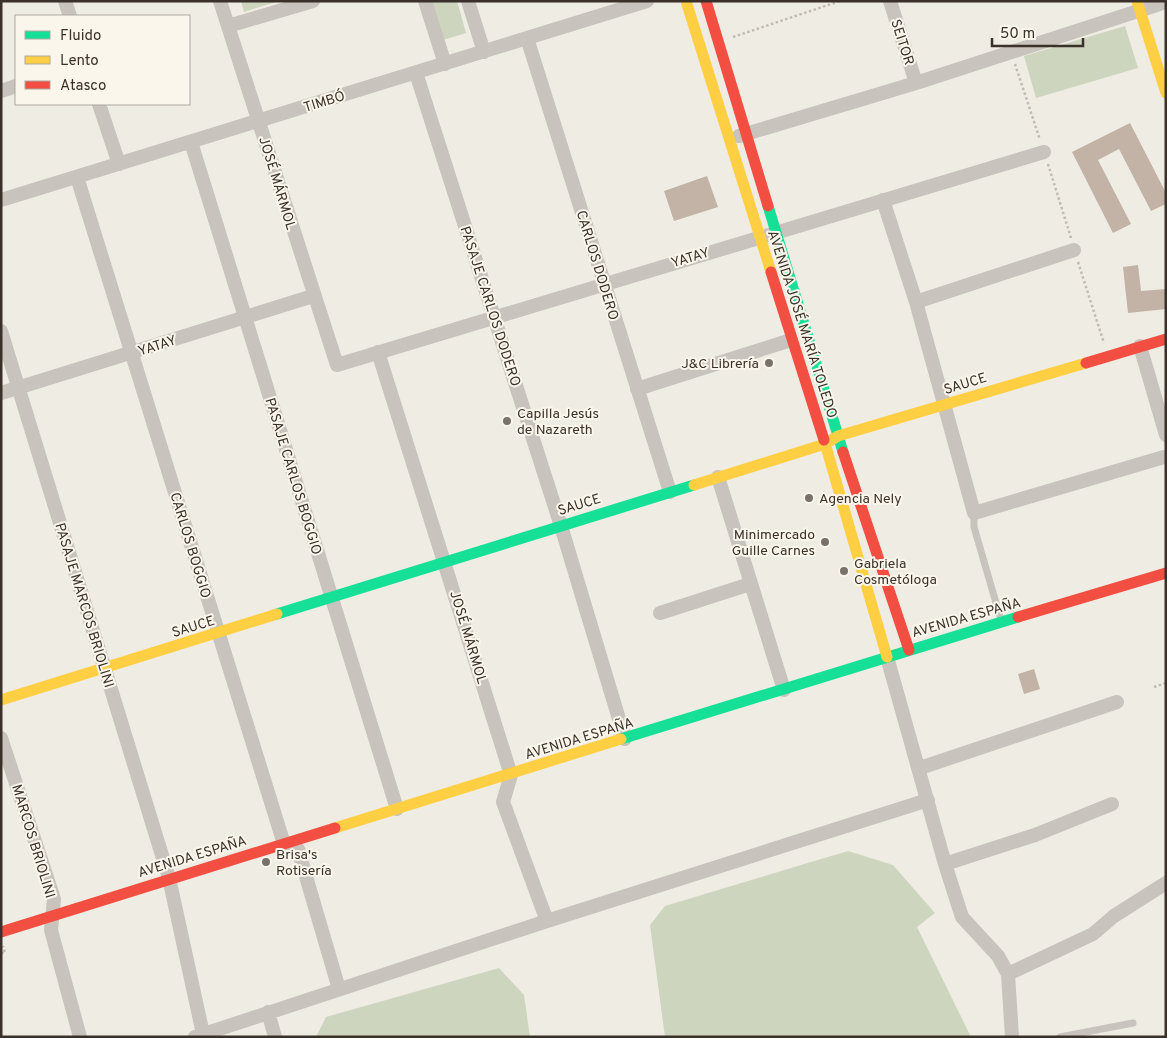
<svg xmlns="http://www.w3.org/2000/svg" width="1167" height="1038" viewBox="0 0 1167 1038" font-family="Overpass,sans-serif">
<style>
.green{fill:#cdd5be}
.building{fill:#c2b3a6}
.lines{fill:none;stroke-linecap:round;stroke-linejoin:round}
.path{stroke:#c0bcb5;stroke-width:2.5;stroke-dasharray:2.5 2.5;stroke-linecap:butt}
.lane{stroke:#c8c3bc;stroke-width:7}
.street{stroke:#c8c3bc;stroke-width:14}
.fast{stroke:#16e098;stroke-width:11}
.slow{stroke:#ffcf43;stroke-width:11}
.jam{stroke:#f24e42;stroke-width:11}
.poi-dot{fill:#79726b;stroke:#faf6ec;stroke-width:2}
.labels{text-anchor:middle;stroke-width:4;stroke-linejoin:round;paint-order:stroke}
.street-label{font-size:14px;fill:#39312a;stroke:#faf6ec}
.poi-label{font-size:14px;fill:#39312a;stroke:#faf6ec;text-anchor:start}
</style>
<rect width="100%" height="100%" fill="#efece4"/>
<path class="green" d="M241,1H279L244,12Z
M432,1H457L466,33L443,40Z
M1125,26L1138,68L1036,98L1024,56Z
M848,851L893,865L935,913L917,927L971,1037H665L650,925L665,906Z
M499,968L524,995L530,1037H316L326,1017Z"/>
<path class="building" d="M1130,123L1166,193V204L1151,211L1119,149L1098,160L1131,224L1113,233L1072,152Z
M707,176L718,207L674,221L664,191Z
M1138,265L1141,291L1166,289V309L1128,313L1123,267Z
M1034,669L1040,689L1024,694L1018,674Z"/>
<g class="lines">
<path class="path" d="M733,37L840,1
M1015,64L1040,140
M1048,164L1071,238
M1078,262L1104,343
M1154,687L1166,683
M1,953H5L3,946"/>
<path class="lane" d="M974,513V527L1001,620
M1060,1037L1133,1023"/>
<path class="street" d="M65,1L70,16
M220,1L337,365L1044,152
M425,1L445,64
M468,1L484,52
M890,1L916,83
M228,26L313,1
M527,38L670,492
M416,73L561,526L625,739
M1,91L16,86
M99,104L119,164
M739,136L916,83L1166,2
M191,142L397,809
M77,177L284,844L298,849L339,989
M1,200L647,1
M883,200L916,302L974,513L1164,457
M916,302L1074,250
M1,331L169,878L203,1034
M1140,346L1166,435
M378,352L511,775L503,802L547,921
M637,389L791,340
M1,393L313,296
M718,477L784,690
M660,613L750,584
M887,657L945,864L962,917L998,956L1008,974L1012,1037
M1,738L54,899L51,930L80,1037
M920,768L1117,702
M945,864L1035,835L1112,804
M1008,974L1093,934L1114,916L1166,883
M268,1012L275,1037
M195,1037L547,921L928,800"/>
<path class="fast" d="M768,206L843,452
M277,614L694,485
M621,739L1018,617"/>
<path class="slow" d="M686,1L771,272
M1137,1L1166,93
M824,440L887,657
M694,485L825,444L838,436L1086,363
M1,700L277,614
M335,828L621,739"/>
<path class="jam" d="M706,1L768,206
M771,272L824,440
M1086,363L1166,339
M843,452L909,650
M1018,617L1166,573
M1,932L335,828"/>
</g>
<g class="poi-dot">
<circle cx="769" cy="363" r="5"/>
<circle cx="507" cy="421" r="5"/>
<circle cx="809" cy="498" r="5"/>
<circle cx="825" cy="542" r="5"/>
<circle cx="844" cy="571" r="5"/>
<circle cx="266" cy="862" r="5"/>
</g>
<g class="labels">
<g class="street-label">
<text transform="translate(903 42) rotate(72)" y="5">SEITOR</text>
<text transform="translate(324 101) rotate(-17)" y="5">TIMBÓ</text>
<text transform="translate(278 183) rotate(73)" y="5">JOSÉ MÁRMOL</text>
<text transform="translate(690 257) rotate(-17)" y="5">YATAY</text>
<text transform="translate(598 265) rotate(73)" y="5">CARLOS DODERO</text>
<text transform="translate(491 306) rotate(72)" y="5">PASAJE CARLOS DODERO</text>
<text transform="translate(803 324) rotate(72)" y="5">AVENIDA JOSÉ MARÍA TOLEDO</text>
<text transform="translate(157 345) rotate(-18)" y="5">YATAY</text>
<text transform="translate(965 383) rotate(-17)" y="5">SAUCE</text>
<text transform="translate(294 476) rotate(73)" y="5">PASAJE CARLOS BOGGIO</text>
<text transform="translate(579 504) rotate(-17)" y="5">SAUCE</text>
<text transform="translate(191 545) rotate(73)" y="5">CARLOS BOGGIO</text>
<text transform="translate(85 605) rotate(73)" y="5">PASAJE MARCOS BRIOLINI</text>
<text transform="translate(966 617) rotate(-16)" y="5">AVENIDA ESPAÑA</text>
<text transform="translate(193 626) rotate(-17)" y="5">SAUCE</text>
<text transform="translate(469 637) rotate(73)" y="5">JOSÉ MÁRMOL</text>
<text transform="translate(579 738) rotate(-17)" y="5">AVENIDA ESPAÑA</text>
<text transform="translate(34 841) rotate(73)" y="5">MARCOS BRIOLINI</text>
<text transform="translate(192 856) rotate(-17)" y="5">AVENIDA ESPAÑA</text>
</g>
<g class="poi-label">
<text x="759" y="368" text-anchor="end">J&amp;C Librería</text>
<text x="517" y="418">Capilla Jesús<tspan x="517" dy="16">de Nazareth</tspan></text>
<text x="819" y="503">Agencia Nely</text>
<text x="815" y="539" text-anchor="end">Minimercado<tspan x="815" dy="16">Guille Carnes</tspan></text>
<text x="854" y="568">Gabriela<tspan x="854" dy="16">Cosmetóloga</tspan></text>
<text x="276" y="859">Brisa's<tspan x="276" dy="16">Rotisería</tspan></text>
</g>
</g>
<rect width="1167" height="1038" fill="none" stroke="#39312a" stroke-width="5"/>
<rect x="15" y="15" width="175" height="90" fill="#faf6ec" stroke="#ada79e"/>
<rect x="25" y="31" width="25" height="8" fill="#16e098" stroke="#ada79e"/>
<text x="60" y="40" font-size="15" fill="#39312a">Fluido</text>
<rect x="25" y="56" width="25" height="8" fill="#ffcf43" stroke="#ada79e"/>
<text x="60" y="65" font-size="15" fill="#39312a">Lento</text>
<rect x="25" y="81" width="25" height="8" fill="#f24e42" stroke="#ada79e"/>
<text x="60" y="90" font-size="15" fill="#39312a">Atasco</text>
<path d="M992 38v8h91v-8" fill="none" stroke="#39312a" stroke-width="2.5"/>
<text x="1000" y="38" font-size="15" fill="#39312a" stroke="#faf6ec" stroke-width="4" paint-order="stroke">50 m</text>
</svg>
